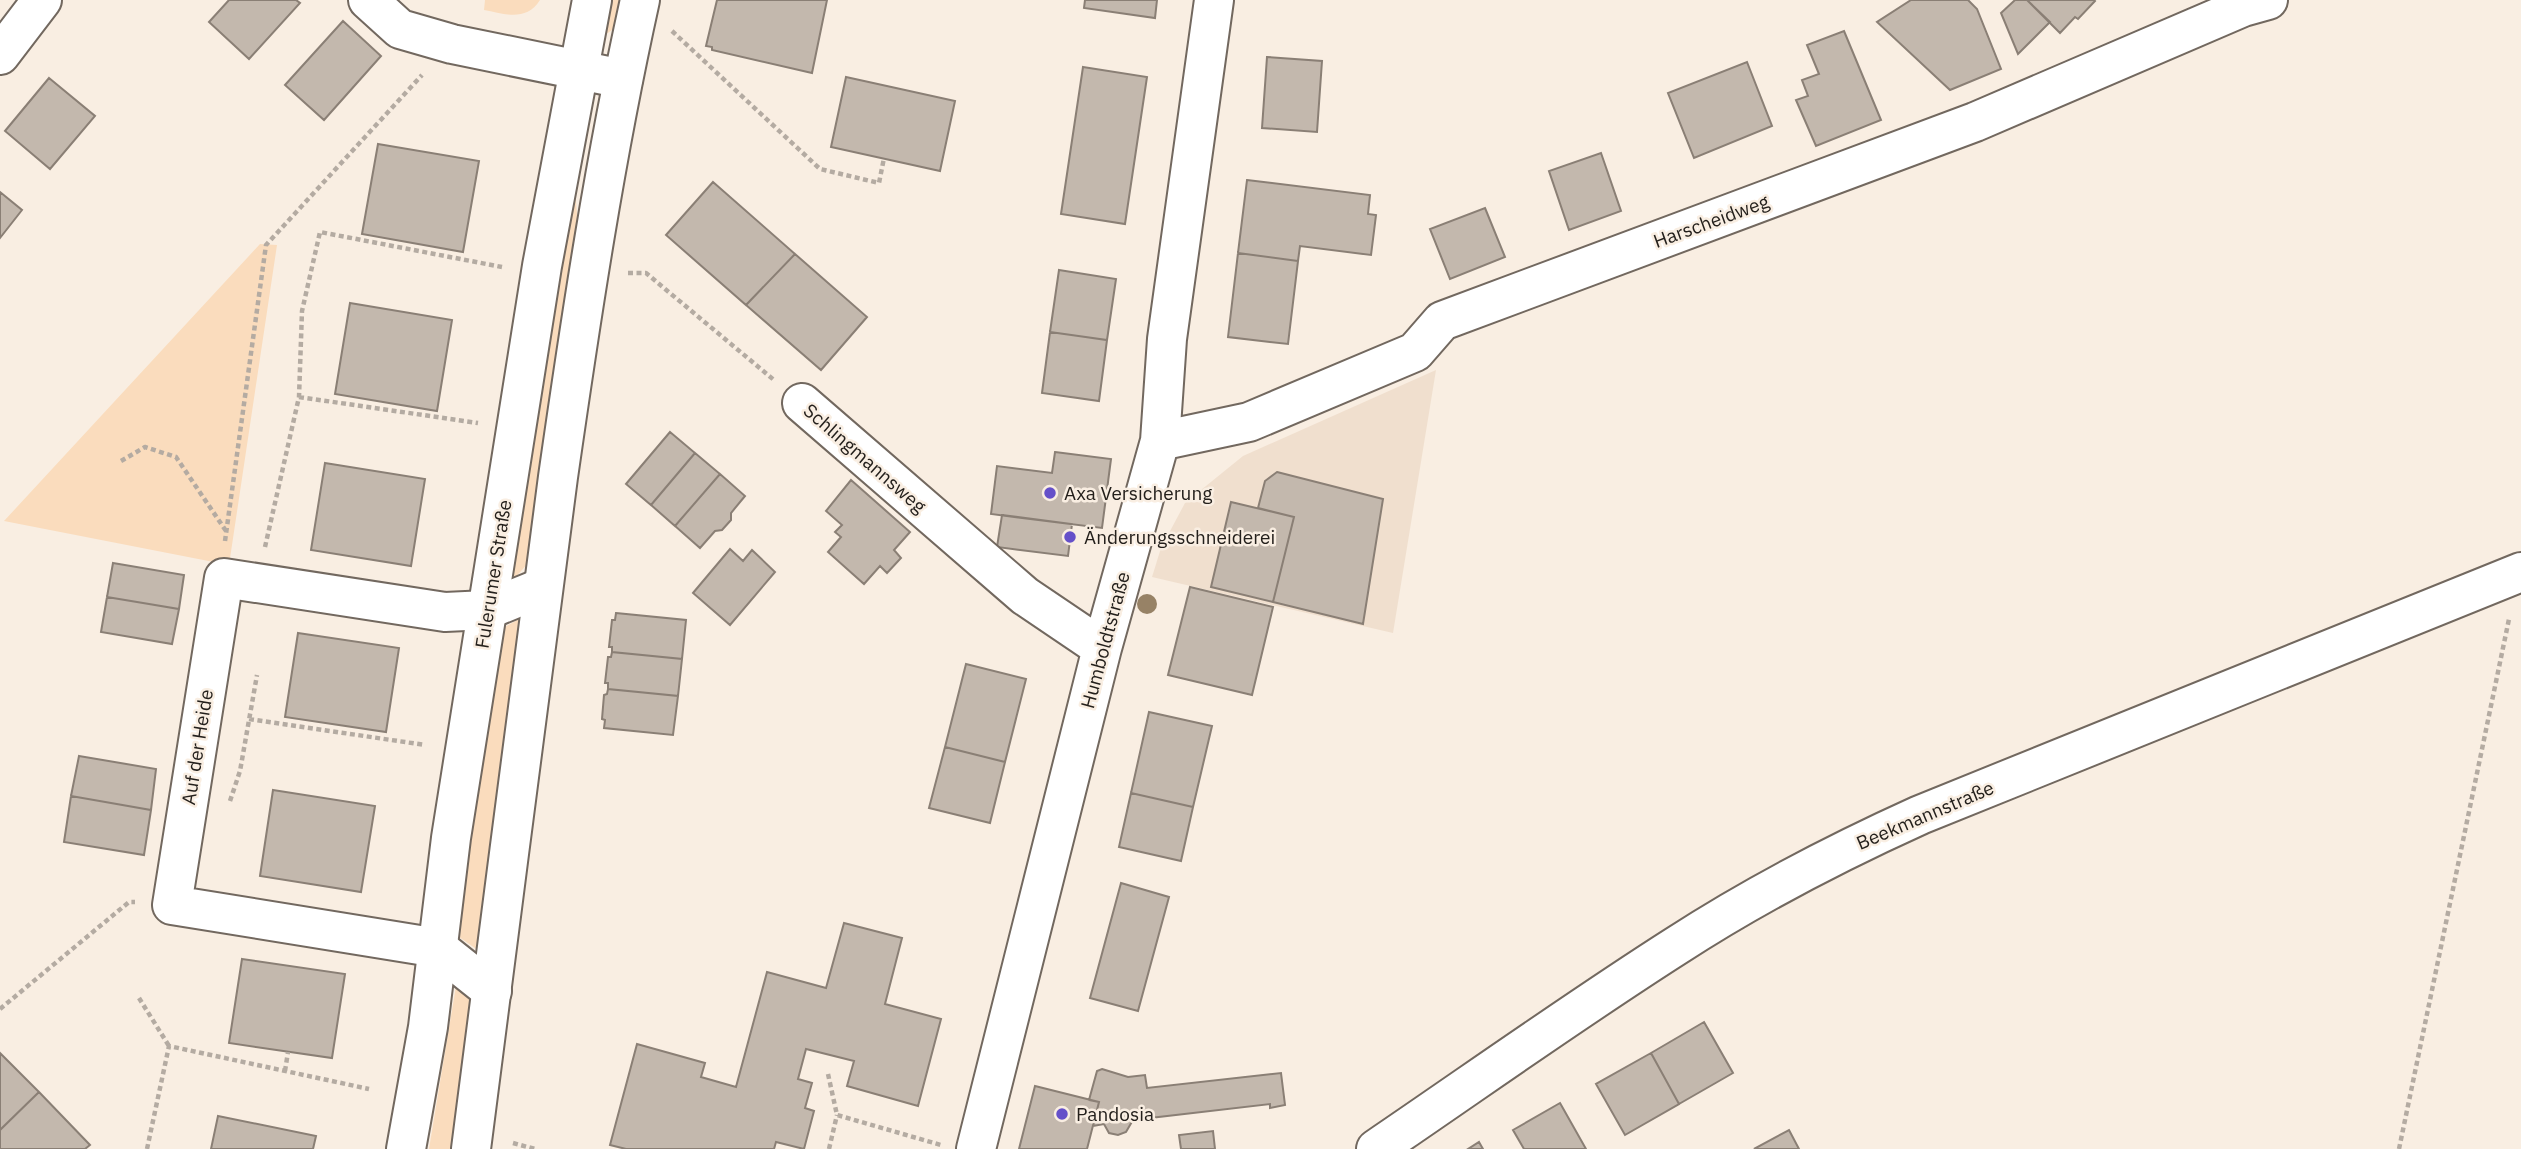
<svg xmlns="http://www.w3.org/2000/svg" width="2521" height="1149" viewBox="0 0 2521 1149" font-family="'IBM Plex Sans',sans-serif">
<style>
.built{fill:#f0dfce}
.green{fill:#fadcbd}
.building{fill:#c3b8ad;stroke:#8a7f75;stroke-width:2}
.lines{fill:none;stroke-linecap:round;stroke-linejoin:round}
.street-casing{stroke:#72685f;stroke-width:42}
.secondary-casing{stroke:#72685f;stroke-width:42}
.path{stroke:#b4aba2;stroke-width:4.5;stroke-dasharray:5 3.5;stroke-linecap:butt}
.street{stroke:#fff;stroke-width:38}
.secondary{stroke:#fff;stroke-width:38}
.tree{fill:#978266}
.poi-dot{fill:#6550c9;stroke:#f9eee2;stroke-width:2.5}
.labels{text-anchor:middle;stroke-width:5;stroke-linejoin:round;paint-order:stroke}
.street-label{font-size:19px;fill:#24201c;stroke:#f9eee2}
.poi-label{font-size:19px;fill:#24201c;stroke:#f9eee2;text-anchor:start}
</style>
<rect width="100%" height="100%" fill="#f9eee2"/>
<path class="built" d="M1436,370L1393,633L1152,577L1161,548L1185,503L1243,456Z"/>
<path class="green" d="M485,0H540C526,22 505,14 484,10Z
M604,0H628L622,23L595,42Z
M569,188L575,190L579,238L537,553L505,589Z
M260,244L277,245L229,565L4,521Z
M526,615L485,955L459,937L457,883L496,632Z
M456,986L471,994L477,1019L459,1149H429Z"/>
<path class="building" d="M229,0H296L300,3L249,59L209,22Z
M717,0H827L812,73L712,50V47L706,46Z
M1085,0H1157L1155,18L1084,8Z
M1911,0H1968L1977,9L2001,69L1950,90L1877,22Z
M2015,0H2027L2050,22L2018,54L2001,13Z
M2027,0H2094L2095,1L2078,19L2075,17L2060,33Z
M343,21L381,56L324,120L285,85Z
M1844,31L1881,120L1816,146L1796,100L1808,96L1802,80L1819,74L1807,45Z
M1267,57L1322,61L1317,132L1262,128Z
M1747,62L1772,126L1694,158L1668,93Z
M1083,67L1147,77L1125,224L1061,214Z
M846,77L955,101L940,171L831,147Z
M49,78L95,116L50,169L5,131Z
M378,144L479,161L463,252L362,234Z
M1601,153L1621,211L1569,230L1549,171Z
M1247,180L1370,195L1368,214L1376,215L1371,255L1300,246L1298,261L1238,253Z
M713,182L795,254L746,305L666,235Z
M0,192L22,210L0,238Z
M1485,208L1505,257L1450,279L1430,229Z
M1238,253L1298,261L1288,344L1228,337Z
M795,254L867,317L821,370L746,305Z
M1059,270L1116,279L1107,340L1050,332Z
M350,303L452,320L437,411L335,394Z
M1050,332L1107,340L1099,401L1042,393Z
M670,432L695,453L651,505L626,484Z
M1055,452L1111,459L1102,528L991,514L997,466L1052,473Z
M695,453L720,474L675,526L651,505Z
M325,463L425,479L411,566L311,550Z
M1277,472L1383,499L1363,624L1273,602L1294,517L1258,508L1265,481Z
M720,474L745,496L731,513V520L722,530L715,531L700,548L675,526Z
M851,480L910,532L894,550L901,558L887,573L880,566L864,584L828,552L841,537L835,532L842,525L826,511Z
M1231,502L1294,517L1273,602L1211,587Z
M1002,515L1072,524L1068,556L997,547Z
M730,549L743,561L752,550L775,572L730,625L693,593Z
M113,563L184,575L179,609L107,597Z
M1190,587L1273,607L1252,695L1168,675Z
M107,597L179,609L172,644L101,632Z
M616,613L686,620L682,659L612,652V647H609L612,620H615Z
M298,633L399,648L386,732L285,717Z
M612,652L682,659L678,696L608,689V683H605L608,657H611Z
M966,664L1026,679L1005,762L945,747Z
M608,689L678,696L673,735L604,728L605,720L602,719L604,695L607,694Z
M1149,712L1212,726L1193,807L1131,793Z
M945,747L1005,762L990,823L929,808Z
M79,756L156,769L151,810L71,796Z
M273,790L375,806L361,892L260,876Z
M1131,793L1193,807L1181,861L1119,847Z
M71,796L151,810L144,855L64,842Z
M1121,883L1169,897L1138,1011L1090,998Z
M844,923L902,938L885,1004L941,1019L918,1106L847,1086L854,1061L806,1049L798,1079L812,1083L805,1108L814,1111L804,1149L776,1142L774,1149H626L610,1145L637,1044L705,1063L701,1077L736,1087L767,972L826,988Z
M242,959L345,974L332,1058L229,1043Z
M1704,1022L1733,1073L1679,1104L1651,1053Z
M0,1053L39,1092L0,1130Z
M1651,1053L1679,1104L1625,1135L1596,1084Z
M1102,1069L1128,1077L1145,1075L1147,1088L1281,1073L1285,1105L1270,1108V1104L1133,1120L1126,1132L1118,1135L1109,1133L1104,1124L1093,1126L1099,1102L1089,1100L1097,1071Z
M1035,1086L1099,1102L1087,1149H1019Z
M39,1092L90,1145L85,1149H0V1130Z
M1560,1103L1586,1149H1524L1513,1130Z
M218,1116L316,1136L313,1149H211Z
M1789,1130L1799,1149H1754Z
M1213,1131L1215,1149H1181L1179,1135Z
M1479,1142L1483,1149H1468Z"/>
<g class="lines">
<g class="street-casing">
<path id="street" d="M368,0L400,29L452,44L623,79
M0,55L42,0
M802,403L1025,596L1102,648
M1160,441L1249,422L1415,352L1442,321L1975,122L2243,7L2268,0
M492,991L438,948L172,905L224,578L445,612L487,610L543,587
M976,1149L1102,648L1160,441L1167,339L1214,0
M1376,1149C1476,1081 1574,1011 1676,946C1753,896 1836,853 1920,815L2521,572"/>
</g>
<g class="secondary-casing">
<path id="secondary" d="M406,1149L428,1027L451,838L542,266L592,0
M471,1149C501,925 527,701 558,477C581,317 605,158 640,0"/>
</g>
<path class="path" d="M672,31L820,169L879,183L884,158
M628,273H646L774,380
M299,397L478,423
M121,461L145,447L176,457L226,531
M225,541L266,245L422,75
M265,547L299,397L302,311L320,232L502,267
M249,719L425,745
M230,801L240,771L257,675
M139,998L169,1046
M0,1009L129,902H135
M285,1071L288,1052
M828,1074L837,1115L941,1145
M513,1143L535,1149
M147,1149L169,1046L369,1089
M829,1149L837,1115
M2399,1149L2509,619"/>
<use href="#street" class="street"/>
<use href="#secondary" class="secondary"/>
</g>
<circle class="tree" cx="1147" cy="604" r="10"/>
<g class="poi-dot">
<circle cx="1050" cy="493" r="7"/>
<circle cx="1070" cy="537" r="7"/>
<circle cx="1062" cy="1114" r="7"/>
</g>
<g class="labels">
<g class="street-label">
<text transform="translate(1711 221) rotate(-20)" y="7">Harscheidweg</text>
<text transform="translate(865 458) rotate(41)" y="7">Schlingmannsweg</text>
<text transform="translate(493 574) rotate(-81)" y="7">Fulerumer Straße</text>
<text transform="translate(1105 640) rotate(-75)" y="7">Humboldtstraße</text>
<text transform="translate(197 747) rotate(-81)" y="7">Auf der Heide</text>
<text transform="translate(1925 815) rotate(-23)" y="7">Beekmannstraße</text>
</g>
<g class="poi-label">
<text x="1064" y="500">Axa Versicherung</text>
<text x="1084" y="544">Änderungsschneiderei</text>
<text x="1076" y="1121">Pandosia</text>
</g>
</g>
</svg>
